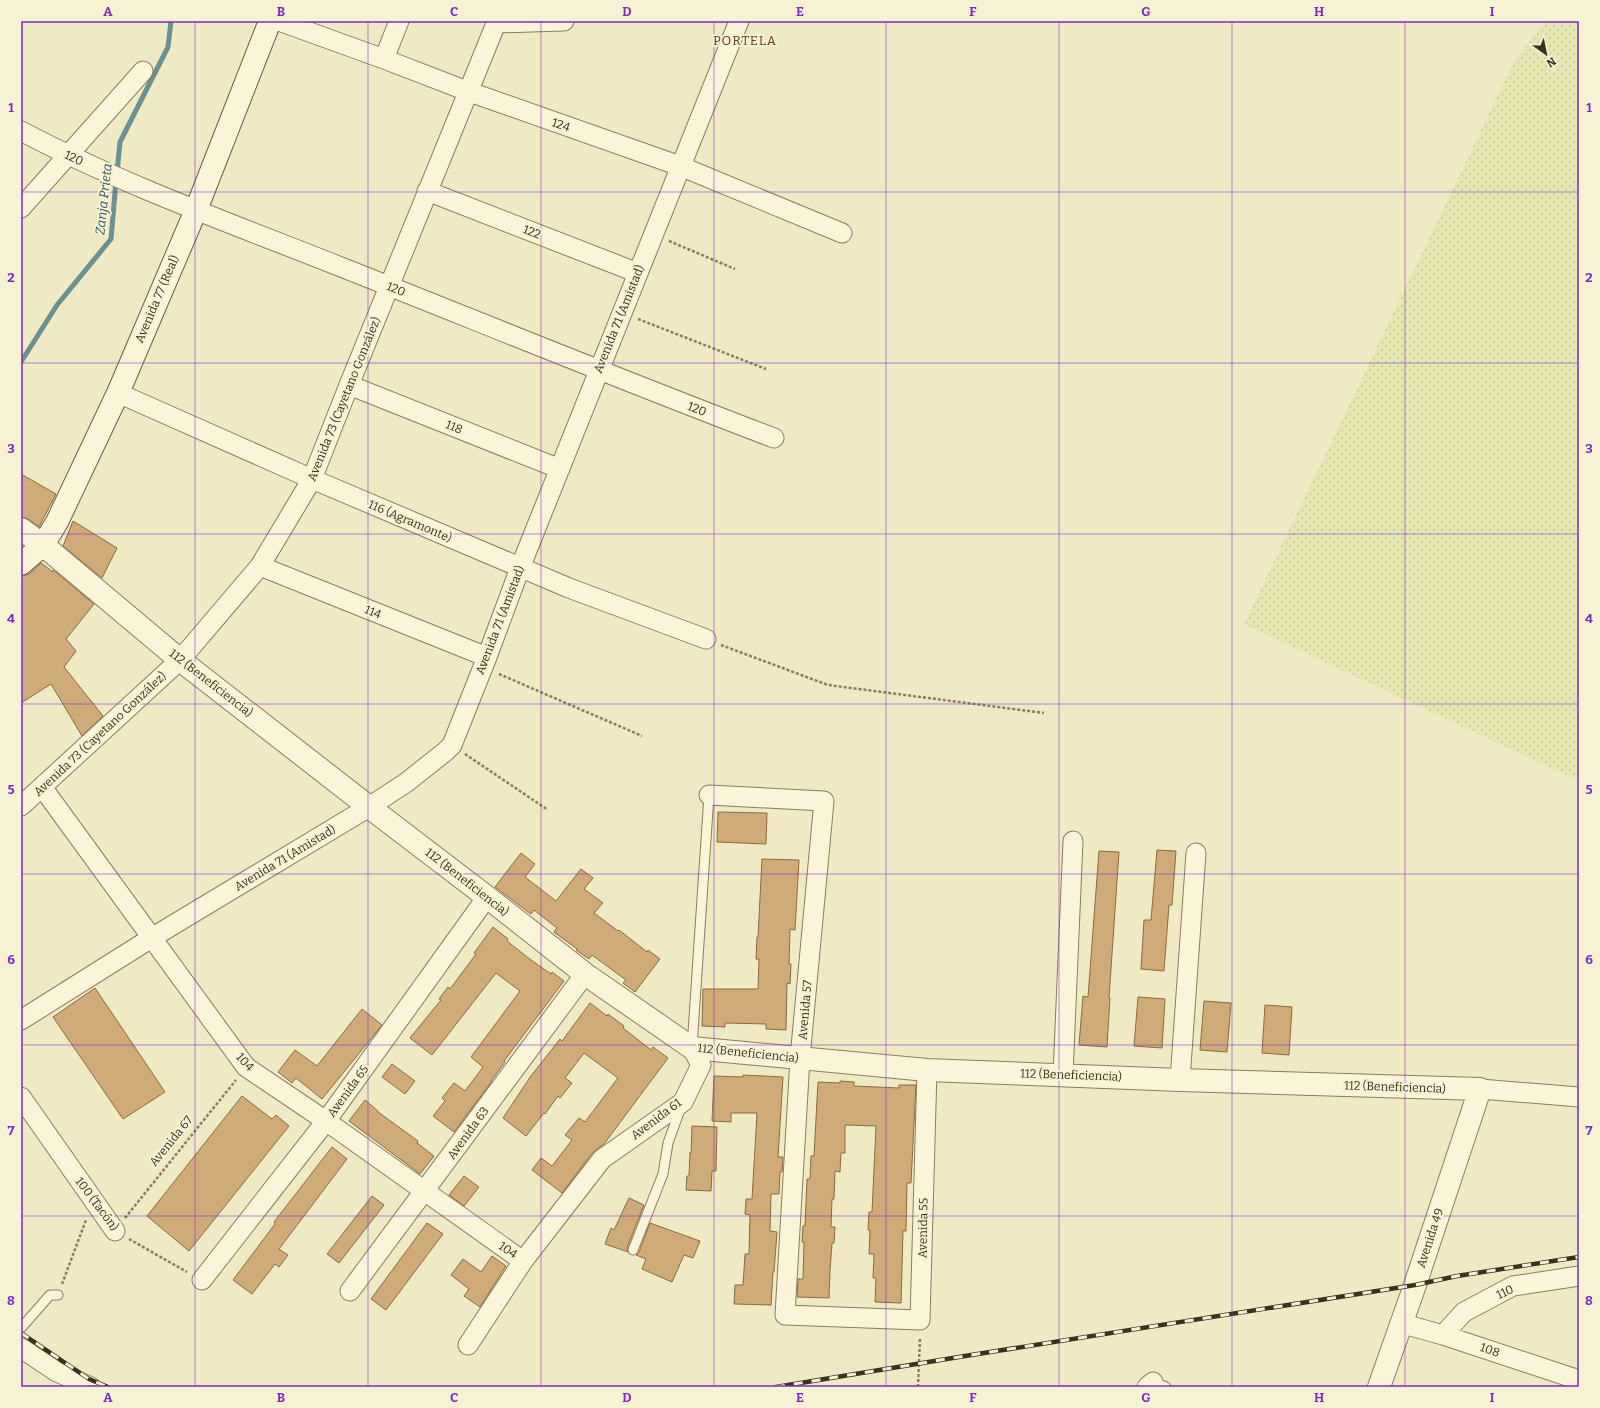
<svg xmlns="http://www.w3.org/2000/svg" width="1600" height="1408" viewBox="0 0 1600 1408" font-family="Bitter,serif">
<style>
.farmland{fill:url(#farmland-dots)}
.lines{fill:none;stroke-linecap:round;stroke-linejoin:round}
.stream{stroke:#6c918e;stroke-width:5}
.building{fill:#cfab79;stroke:#8b6a3f}
.service-casing{stroke:#8b7c5a;stroke-width:11}
.minor-casing{stroke:#8b7c5a;stroke-width:21}
.tertiary-casing{stroke:#8b7c5a;stroke-width:24}
.secondary-casing{stroke:#6d5d3d;stroke-width:24}
.path{stroke:#8b7c5a;stroke-width:2.5;stroke-dasharray:3 2;stroke-linecap:butt}
.service{stroke:#faf5d8;stroke-width:9}
.minor{stroke:#faf5d8;stroke-width:19}
.tertiary{stroke:#faf5d8;stroke-width:22}
.secondary{stroke:#faf5d8;stroke-width:22}
.rail-casing{stroke:#3a311e;stroke-width:4.5}
.rail{stroke:#f7f2d4;stroke-width:3;stroke-dasharray:9;stroke-linecap:butt}
.grid{fill:none;stroke:#7b2cbf;stroke-width:1;stroke-opacity:0.55}
.labels{text-anchor:middle;stroke-width:4;stroke-linejoin:round;paint-order:stroke}
.street-label{font-size:12px;fill:#3a311e;stroke:#f7f2d4}
.neighbourhood-label{font-size:13px;letter-spacing:1px;fill:#69391c;stroke:#f7f2d4}
.water-label{font-size:13px;font-style:italic;fill:#2d565b;stroke:#f7f2d4}
.neatline{fill:none;stroke:#7b2cbf;stroke-width:1.5}
.grid-label{font-size:13px;text-anchor:middle;font-weight:bold;fill:#7b2cbf}
</style>
<defs>
<pattern id="farmland-dots" width="8" height="8" patternUnits="userSpaceOnUse"><rect width="8" height="8" fill="#e5e6b1"/><path d="M2 2h.1M6 6h.1" fill="none" stroke="#c5c698" stroke-width="1.8" stroke-linecap="round"/></pattern>
</defs>
<rect width="100%" height="100%" fill="#f0eac4"/>
<path class="farmland" d="M1545,21H1579V781L1244,624L1515,60Z"/>
<g class="lines">
<path class="stream" d="M117,173L120,142L168,47L171,21
M21,362L57,305L111,239L116,181"/>
</g>
<path class="building" d="M21,474L56,494L39,527L28,519L21,517Z
M73,521L117,548L102,578L63,546Z
M41,563L53,572V570L94,604L66,639L76,651L64,667L103,716L82,736L51,684L21,703V576L29,574Z
M718,812L767,813L766,844L717,842Z
M1157,850L1176,851L1172,905H1169L1164,971L1141,969L1144,920H1151Z
M1099,851L1119,852L1109,998H1110L1107,1047L1079,1045L1083,996L1088,997Z
M521,853L535,864L525,877L556,901L581,869L593,878L584,889L603,903L594,913L618,931L619,930L647,952L648,950L660,959L635,992L623,983L626,980L592,955L589,959L576,950L577,949L554,932L557,928L534,910L531,914L495,887Z
M762,859L799,860L795,930L790,929L789,964H791L790,984L787,983L786,1030L766,1029V1024L725,1023V1027L702,1026L703,989H758L759,959H756L757,937H758Z
M493,927L508,939L507,941L531,960L551,974L552,972L564,981L504,1061L505,1062L491,1081H492L454,1132L433,1116L445,1101L442,1098L454,1083L465,1091L483,1067L471,1057L520,991L496,973L432,1055L410,1038L441,1000L439,999L448,987L450,989L476,954L474,953Z
M95,988L165,1092L123,1119L53,1017Z
M1138,997L1165,999L1162,1048L1134,1046Z
M1204,1001L1231,1003L1227,1052L1200,1050Z
M590,1003L607,1016L608,1014L624,1026L623,1028L651,1050L653,1047L668,1058L604,1144L593,1152L562,1193L532,1170L541,1158L552,1166L572,1140L565,1135L579,1118L585,1122L618,1078L584,1053L565,1078L572,1083L560,1098L558,1096L545,1114L544,1113L526,1136L503,1118L531,1076L560,1039L562,1041Z
M1265,1005L1292,1007L1289,1055L1262,1053Z
M362,1009L382,1025L322,1099L296,1078L292,1083L278,1072L295,1050L317,1066Z
M392,1064L415,1081L405,1094L382,1077Z
M743,1075L783,1077L778,1157H783L782,1172H780L779,1194H771L770,1231L777,1232L774,1272H773L771,1305L734,1304L735,1285H743L745,1254H749L750,1215L745,1214L746,1199H752L757,1113H731V1122L712,1121L714,1076L743,1077Z
M840,1081L854,1082V1086L899,1088V1085H916L911,1183H907L906,1231H903L901,1303L875,1302L876,1278H873L874,1254H869L870,1230H868L869,1212H872L876,1126L845,1125V1153H841L840,1172L835,1171L834,1199H832L831,1227H835L834,1243H832L830,1271L829,1298L797,1297L798,1279H803L804,1242H802L803,1226H805L807,1179H810L811,1156H814L818,1082L840,1083Z
M242,1096L272,1119L276,1115L289,1126L189,1251L147,1216Z
M365,1100L378,1111V1112L418,1141L417,1143L434,1156L420,1174L349,1121Z
M692,1126L717,1127L716,1171H712L711,1191L686,1190L687,1176H689L690,1152L691,1153Z
M332,1147L347,1159L279,1249L288,1255L279,1267L275,1264L252,1294L233,1280L275,1224L274,1222Z
M464,1176L479,1187L464,1206L449,1195Z
M372,1196L384,1205L339,1263L327,1254Z
M629,1198L644,1205L627,1248L628,1252L605,1244L611,1228L614,1230Z
M427,1223L443,1234L386,1310L371,1299Z
M650,1223L700,1241L693,1258L684,1255L672,1282L642,1269L646,1259L636,1255L639,1252Z
M492,1256L506,1266L480,1307L464,1296L469,1289L451,1275L463,1259L481,1272Z"/>
<g class="lines">
<g class="service-casing">
<path id="service" d="M692,1047L709,795
M633,1250L663,1174L668,1143L681,1107
M21,1328L50,1295H58
M1153,1382L1166,1387"/>
</g>
<g class="minor-casing">
<path id="minor" d="M279,21L384,59L467,91L680,166L842,233
M496,23L564,21
M384,59L399,21
M21,131C123,185 233,224 341,267C485,324 629,383 774,438
M427,191L638,273
M21,208L143,71
M349,385L560,469
M118,393L312,479L569,588L706,639
M260,566L487,657
M42,787L246,1067L326,1121L523,1261
M709,795L824,801L800,1058L785,1315L920,1320L927,1070
M21,806L180,660L260,566L312,479L349,385L497,21
M21,1020L153,937L369,807L407,782L446,751L452,745L487,657L520,568L739,21
M1063,1075L1073,841
M1180,1080L1196,853
M1480,1089L1579,1097
M21,1097L115,1231
M202,1280L326,1121L487,897
M350,1291L585,974
M1400,1323L1443,1335L1579,1380
M1443,1335L1464,1312L1513,1286L1579,1276
M468,1345L523,1261L602,1159L683,1102L701,1065L692,1048
M21,1348L57,1372L91,1387
M1147,1387L1153,1382"/>
</g>
<g class="tertiary-casing">
<path id="tertiary" d="M21,529L43,545L180,660L369,807L487,897L585,974L692,1048L927,1070L1180,1080L1480,1089L1415,1285L1379,1387"/>
</g>
<g class="secondary-casing">
<path id="secondary" d="M21,564L43,545L57,522L118,393L196,210L270,21"/>
</g>
<path class="path" d="M669,241L735,269
M638,319L766,369
M721,645L828,685L1044,713
M499,674L642,736
M465,754L548,810
M125,1218L236,1080
M129,1239L187,1272
M62,1284L86,1220
M918,1387L920,1337"/>
<use href="#service" class="service"/>
<use href="#minor" class="minor"/>
<use href="#tertiary" class="tertiary"/>
<use href="#secondary" class="secondary"/>
<g class="rail-casing">
<path id="rail" d="M21,1333L89,1379L108,1387
M776,1387L965,1356L1415,1285L1457,1276L1579,1257"/>
</g>
<use href="#rail" class="rail"/>
</g>
<path class="grid" d="M195,21V1387M368,21V1387M541,21V1387M714,21V1387M886,21V1387M1059,21V1387M1232,21V1387M1405,21V1387M21,192H1579M21,363H1579M21,534H1579M21,704H1579M21,874H1579M21,1045H1579M21,1216H1579"/>
<g class="labels">
<g class="street-label">
<text transform="translate(561 125) rotate(19)" y="4">124</text>
<text transform="translate(74 158) rotate(24)" y="4">120</text>
<text transform="translate(532 232) rotate(21)" y="4">122</text>
<text transform="translate(396 289) rotate(22)" y="4">120</text>
<text transform="translate(157 299) rotate(-67)" y="4">Avenida 77 (Real)</text>
<text transform="translate(619 319) rotate(-68)" y="4">Avenida 71 (Amistad)</text>
<text transform="translate(344 399) rotate(-68)" y="4">Avenida 73 (Cayetano González)</text>
<text transform="translate(697 409) rotate(21)" y="4">120</text>
<text transform="translate(454 427) rotate(22)" y="4">118</text>
<text transform="translate(410 521) rotate(23)" y="4">116 (Agramonte)</text>
<text transform="translate(373 612) rotate(22)" y="4">114</text>
<text transform="translate(500 620) rotate(-69)" y="4">Avenida 71 (Amistad)</text>
<text transform="translate(211 683) rotate(38)" y="4">112 (Beneficiencia)</text>
<text transform="translate(100 734) rotate(-43)" y="4">Avenida 73 (Cayetano González)</text>
<text transform="translate(285 858) rotate(-31)" y="4">Avenida 71 (Amistad)</text>
<text transform="translate(467 882) rotate(38)" y="4">112 (Beneficiencia)</text>
<text transform="translate(805 1010) rotate(-85)" y="4">Avenida 57</text>
<text transform="translate(748 1053) rotate(6)" y="4">112 (Beneficiencia)</text>
<text transform="translate(245 1062) rotate(47)" y="4">104</text>
<text transform="translate(1071 1075) rotate(2)" y="4">112 (Beneficiencia)</text>
<text transform="translate(1395 1087) rotate(2)" y="4">112 (Beneficiencia)</text>
<text transform="translate(348 1091) rotate(-54)" y="4">Avenida 65</text>
<text transform="translate(656 1119) rotate(-37)" y="4">Avenida 61</text>
<text transform="translate(468 1133) rotate(-54)" y="4">Avenida 63</text>
<text transform="translate(171 1141) rotate(-51)" y="4">Avenida 67</text>
<text transform="translate(97 1204) rotate(53)" y="4">100 (Tacón)</text>
<text transform="translate(923 1228) rotate(-89)" y="4">Avenida 55</text>
<text transform="translate(1430 1238) rotate(-72)" y="4">Avenida 49</text>
<text transform="translate(508 1250) rotate(35)" y="4">104</text>
<text transform="translate(1505 1292) rotate(-25)" y="4">110</text>
<text transform="translate(1490 1350) rotate(19)" y="4">108</text>
</g>
<g class="neighbourhood-label">
<text x="745" y="45">PORTELA</text>
</g>
<g class="water-label">
<text transform="translate(103 199) rotate(-84)" y="5">Zanja Prieta</text>
</g>
</g>
<rect width="1600" height="1408" fill="none" stroke="#f7f2d4" stroke-width="44"/>
<g transform="translate(1546 54) rotate(147)" stroke="#f7f2d4" stroke-width="3" paint-order="stroke">
<path d="M0-3L7 15L0 10L-7 15Z" fill="#3a311e"/>
<text y="-6" font-size="11" font-weight="bold" text-anchor="middle" fill="#3a311e">N</text>
</g>
<rect x="22" y="22" width="1556" height="1364" class="neatline"/>
<g class="grid-label">
<text x="108" y="16">A</text>
<text x="281" y="16">B</text>
<text x="454" y="16">C</text>
<text x="627" y="16">D</text>
<text x="800" y="16">E</text>
<text x="973" y="16">F</text>
<text x="1146" y="16">G</text>
<text x="1319" y="16">H</text>
<text x="1492" y="16">I</text>
<text x="11" y="112">1</text>
<text x="1589" y="112">1</text>
<text x="11" y="282">2</text>
<text x="1589" y="282">2</text>
<text x="11" y="453">3</text>
<text x="1589" y="453">3</text>
<text x="11" y="623">4</text>
<text x="1589" y="623">4</text>
<text x="11" y="794">5</text>
<text x="1589" y="794">5</text>
<text x="11" y="964">6</text>
<text x="1589" y="964">6</text>
<text x="11" y="1135">7</text>
<text x="1589" y="1135">7</text>
<text x="11" y="1305">8</text>
<text x="1589" y="1305">8</text>
<text x="108" y="1402">A</text>
<text x="281" y="1402">B</text>
<text x="454" y="1402">C</text>
<text x="627" y="1402">D</text>
<text x="800" y="1402">E</text>
<text x="973" y="1402">F</text>
<text x="1146" y="1402">G</text>
<text x="1319" y="1402">H</text>
<text x="1492" y="1402">I</text>
</g>
</svg>
